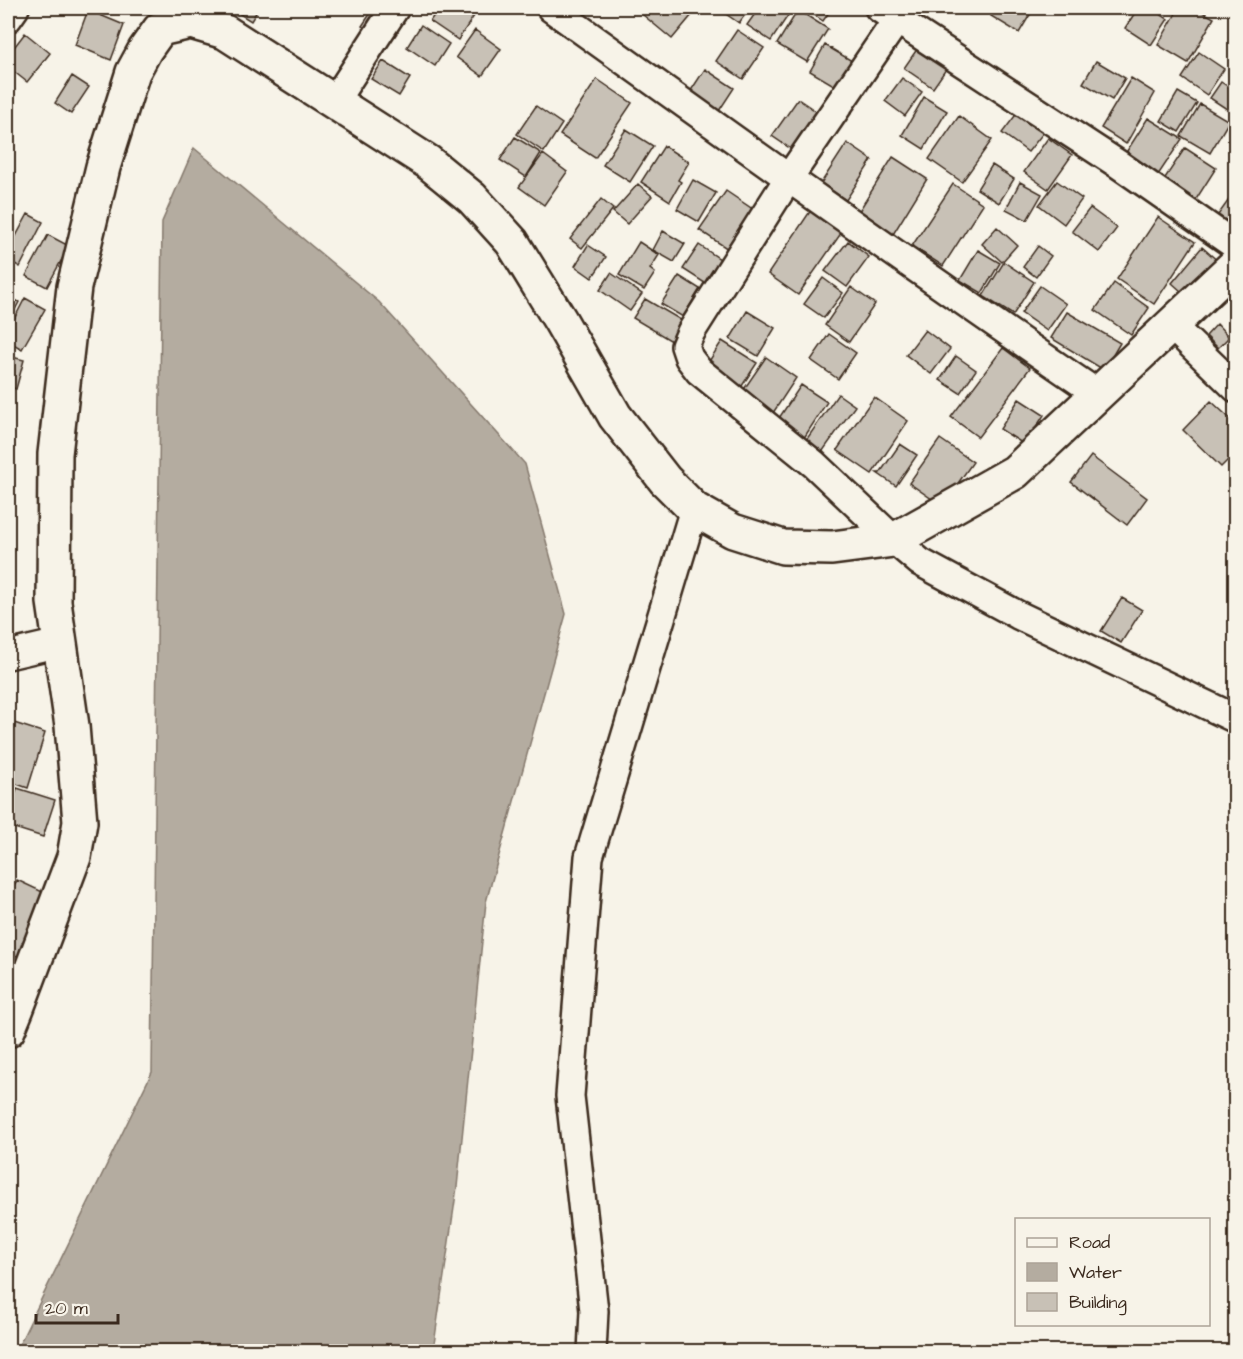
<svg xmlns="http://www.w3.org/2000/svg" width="1243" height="1359" viewBox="0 0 1243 1359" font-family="'Architects Daughter',sans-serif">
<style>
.water{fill:#b4aca0;stroke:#84786c;stroke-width:1.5}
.building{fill:#c8c1b6;stroke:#3b2a1e;stroke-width:1.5}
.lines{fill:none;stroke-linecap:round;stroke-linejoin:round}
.minor-casing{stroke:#3b2a1e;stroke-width:32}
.major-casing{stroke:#3b2a1e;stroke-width:38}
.minor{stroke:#f7f3e8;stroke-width:27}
.major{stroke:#f7f3e8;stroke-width:33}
</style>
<rect width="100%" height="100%" fill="#f7f3e8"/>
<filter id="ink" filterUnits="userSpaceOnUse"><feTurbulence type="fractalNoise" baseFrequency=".0167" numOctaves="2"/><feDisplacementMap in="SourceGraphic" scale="12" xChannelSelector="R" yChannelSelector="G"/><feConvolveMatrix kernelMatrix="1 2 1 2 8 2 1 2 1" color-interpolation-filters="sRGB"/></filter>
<g filter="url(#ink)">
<path class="water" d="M194,148L379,302L525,464L566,614L486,902L457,1187L433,1351H16L152,1072L162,222Z"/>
<path class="building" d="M230,8H259L251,21Z
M374,8H392L374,34L362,26Z
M439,8H468L476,13L458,40L430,21Z
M649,8H683L692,15L672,39L643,15Z
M717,8H750L739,23Z
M759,8H793L771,41L747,25Z
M804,8H832L823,21Z
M996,8H1034L1019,33L991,16Z
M1138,8H1151L1168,19L1151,45L1125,28Z
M1179,8H1195L1214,18L1188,63L1158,45Z
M88,10L124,25L111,60L75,45Z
M798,10L828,29L807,62L777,44Z
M421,25L449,44L435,66L407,47Z
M475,30L501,49L482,76L456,57Z
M737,30L764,48L743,79L716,61Z
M25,33L50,53L27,82L8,67V55Z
M922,42L951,62L933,88L904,68Z
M825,45L852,61L837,87L810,71Z
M1199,52L1224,69L1207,95L1182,78Z
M383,61L410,78L399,96L371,79Z
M1096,61L1125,78L1112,100L1083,83Z
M705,69L734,88L717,114L688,95Z
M72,76L89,87L71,114L55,103Z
M902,78L922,92L905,116L885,101Z
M1131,78L1155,93L1126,144L1101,128Z
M597,79L632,103L595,158L560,135Z
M1221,82L1236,92V115L1210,98Z
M1178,92L1197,103L1179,132L1161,121Z
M924,97L947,111L924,149L902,135Z
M798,99L820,114L794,151L772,136Z
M1200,104L1229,121L1210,153L1181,136Z
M536,106L562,124L544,152L517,134Z
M1018,112L1044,132L1028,152L1002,133Z
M959,116L992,140L962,182L929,159Z
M1148,118L1182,139L1158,175L1125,154Z
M626,129L653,146L630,182L603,165Z
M515,137L541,153L526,177L500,160Z
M1048,138L1072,155L1048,189L1024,172Z
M847,143L872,160L846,200L821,183Z
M664,146L689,162L678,180L681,182L670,201L641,182Z
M1185,148L1216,168L1195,201L1163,181Z
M543,154L567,172L544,205L519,187Z
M893,157L927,179L892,236L857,214Z
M992,165L1014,179L999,203L977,189Z
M693,180L716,193L699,222L677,209Z
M1057,181L1082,199L1064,224L1039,205Z
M1020,182L1042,194L1027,220L1006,209Z
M638,184L652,196L627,224L613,212Z
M953,184L983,204L943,266L912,246Z
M1236,190V227L1218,215Z
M726,191L754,210L728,249L699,230Z
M601,199L613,209L582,248L570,239Z
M1090,208L1117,228L1099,252L1072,231Z
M811,210L842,232L798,295L768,274Z
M28,214L43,222L20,267L8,260V236L9,233L16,236Z
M1158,217L1195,242L1154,304L1117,279Z
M997,227L1017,245L1002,262L982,244Z
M663,231L685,244L674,262L653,250Z
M48,235L69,246L47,287L26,276Z
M848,241L869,257L847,287L825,271Z
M639,242L659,255L650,269L655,273L644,290L619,275Z
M588,245L606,257L592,278L575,266Z
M699,245L729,265L714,289L683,269Z
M1038,246L1051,256L1036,277L1023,267Z
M1202,247L1220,263L1190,299L1172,283Z
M978,250L1000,263L982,293L960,280Z
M1004,262L1034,282L1013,315L983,296Z
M611,273L642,294L630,311L600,290Z
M679,276L700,289L683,317L661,304Z
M823,278L843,293L824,318L804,304Z
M1114,283L1149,308L1131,335L1095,310Z
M1040,286L1066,304L1047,331L1021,313Z
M851,287L875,304L849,342L825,325Z
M8,296L19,302L8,323Z
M25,298L45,309L22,349L8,341V331Z
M645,299L686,323L675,343L633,318Z
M747,311L775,328L758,356L730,339Z
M1067,312L1120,343L1104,370L1051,338Z
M1217,324L1229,337L1218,348L1206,336Z
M925,330L950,349L931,374L906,355Z
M829,334L856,353L838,379L811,360Z
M722,341L757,363L738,392L704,369Z
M1003,348L1030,368L978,437L951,417Z
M8,356L24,360L16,389L8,386Z
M956,356L976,370L960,393L940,380Z
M766,357L796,378L771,416L740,395Z
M801,385L827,402L802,441L775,424Z
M838,394L855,406L820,455L804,443Z
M874,397L908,421L872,474L837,450Z
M1019,399L1044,415L1025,445L1000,429Z
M1211,401L1236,424V452L1221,467L1183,430Z
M940,439L973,462L942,506L909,483Z
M900,444L917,455L896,486L877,473H880Z
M1091,456L1147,498L1127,525L1071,482Z
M1122,598L1142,610L1121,643L1101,631Z
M8,721L45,733L28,788L8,781Z
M17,788L55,800L43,837L8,826V818Z
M17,880L49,895L19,957L8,952V899Z"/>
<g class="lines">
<g class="minor-casing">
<path id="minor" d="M551,8C732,138 913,268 1098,394
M879,8L1118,164L1236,246
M905,8L788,179L691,332L685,346L689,358L699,371L814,464L894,540L920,562L1018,615L1236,719
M8,18L15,8
M334,102L395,8
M1171,325L1236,388
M8,655L59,643
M592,1352L594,1311L570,1096L589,857L694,509"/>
</g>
<g class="major-casing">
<path id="major" d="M8,1030L17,1008L74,857L80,822L72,726L54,602L55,454L74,287L103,167L133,72L145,50L160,29L191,22L225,32L428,162L472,198L512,242L560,320L615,416L665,480L694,509L733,531L783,547L832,548L894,540L1015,472L1236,264"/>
</g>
<use href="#minor" class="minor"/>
<use href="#major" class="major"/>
</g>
</g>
<rect width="1243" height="1359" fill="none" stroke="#f7f3e8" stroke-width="30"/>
<rect x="15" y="15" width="1213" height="1329" fill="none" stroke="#3b2a1e" stroke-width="2" filter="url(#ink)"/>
<rect x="1015" y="1218" width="195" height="108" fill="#f7f3e8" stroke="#aca397" stroke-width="1.5"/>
<rect x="1027" y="1238" width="30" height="9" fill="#f7f3e8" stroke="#aca397" stroke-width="1.5"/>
<text x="1069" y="1248" font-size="18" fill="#3b2a1e">Road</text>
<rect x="1027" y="1263" width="30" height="18" fill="#b4aca0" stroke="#aca397" stroke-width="1.5"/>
<text x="1069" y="1278" font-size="18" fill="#3b2a1e">Water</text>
<rect x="1027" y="1293" width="30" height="18" fill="#c8c1b6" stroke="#aca397" stroke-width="1.5"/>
<text x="1069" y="1308" font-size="18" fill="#3b2a1e">Building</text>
<path d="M36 1314v9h82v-9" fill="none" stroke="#3b2a1e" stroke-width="3"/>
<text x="45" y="1314" font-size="18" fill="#3b2a1e" stroke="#f7f3e8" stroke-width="4.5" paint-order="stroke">20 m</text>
</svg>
